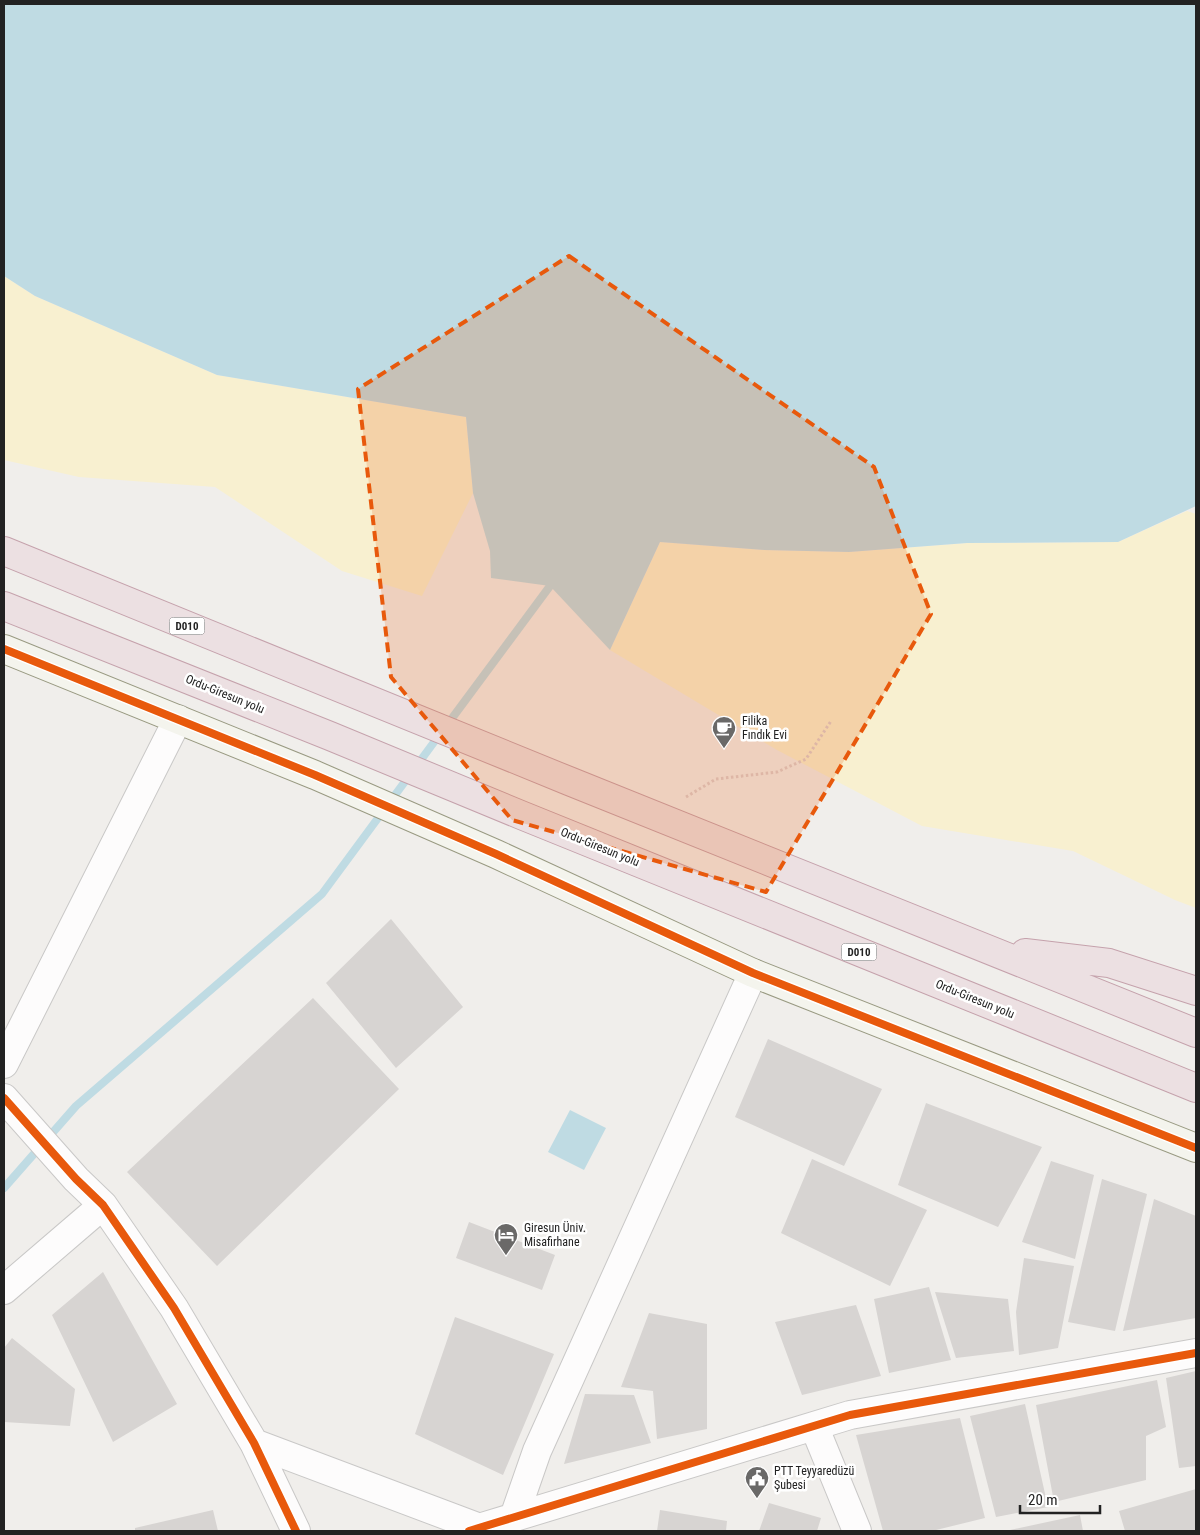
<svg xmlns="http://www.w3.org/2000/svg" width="1200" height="1535" viewBox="0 0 1200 1535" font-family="'Roboto Condensed',sans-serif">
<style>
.sand{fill:#f8f0d0}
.water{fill:#bfdbe3}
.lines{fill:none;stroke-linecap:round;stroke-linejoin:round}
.stream{stroke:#bfdbe3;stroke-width:8}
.building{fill:#d7d4d2}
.street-casing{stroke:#c9c8c7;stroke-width:30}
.secondary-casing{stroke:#999a82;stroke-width:30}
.highway-casing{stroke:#c5a2ac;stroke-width:30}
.path{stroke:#dccecd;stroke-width:3;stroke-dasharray:2.5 2.5;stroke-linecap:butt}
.street{stroke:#fdfcfc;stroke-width:28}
.secondary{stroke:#f4f4ed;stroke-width:28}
.highway{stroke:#ece0e2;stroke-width:28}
.cycleway-casing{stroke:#fff;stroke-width:11}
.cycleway{stroke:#e8590c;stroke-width:8}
.marked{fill:#e8590c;fill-opacity:0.2;stroke:#e8590c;stroke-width:4;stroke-dasharray:10 6;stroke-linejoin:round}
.labels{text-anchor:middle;stroke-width:5;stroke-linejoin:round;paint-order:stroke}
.shield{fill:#fff;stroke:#646464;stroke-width:1}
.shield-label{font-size:11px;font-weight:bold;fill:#222}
.street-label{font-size:12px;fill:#222;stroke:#fff}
.poi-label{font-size:12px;fill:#222;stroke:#fff;text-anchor:start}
</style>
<rect width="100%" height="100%" fill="#f0eeeb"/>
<path class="sand" d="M4,276L35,296L217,375L466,417L473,493L422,596L342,571L215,487L79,477L4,460Z
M1187,511L1196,514V908L1175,900L1073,851L922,826L777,750L610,650L660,542L764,550L849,552L967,543L1118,542Z"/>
<path class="water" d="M4,4H1196V506L1118,542L967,543L849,552L764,550L660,542L610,650L550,586L491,578L490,551L473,493L466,417L217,375L35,296L4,276Z
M570,1110L606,1128L584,1170L548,1152Z"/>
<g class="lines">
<path class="stream" d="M447,725L550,586
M4,1188L76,1106L322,894L440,734"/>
</g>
<path class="building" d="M391,919L463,1007L396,1068L326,983Z
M313,998L399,1089L217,1266L127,1172Z
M768,1039L882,1089L844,1166L735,1117Z
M926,1103L1042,1147L998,1227L898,1185Z
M812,1159L927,1210L890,1286L781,1233Z
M1051,1161L1094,1175L1075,1259L1022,1242Z
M1102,1179L1147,1194L1115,1331L1068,1322Z
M1154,1199L1196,1216V1318L1123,1331Z
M469,1222L555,1255L542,1290L456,1258Z
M1024,1258L1074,1266L1058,1348L1019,1355L1016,1312Z
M103,1272L177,1404L113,1442L52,1315Z
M929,1287L951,1360L889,1373L874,1299Z
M935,1292L1008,1299L1014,1351L956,1358Z
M856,1305L881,1376L802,1395L775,1322Z
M649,1313L707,1324V1429L657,1439L653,1391L621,1387Z
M455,1317L554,1354L503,1475L415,1434Z
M12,1338L75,1389L70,1426L4,1422V1348Z
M1196,1371V1466L1179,1468L1166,1378Z
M1157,1380L1166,1427L1146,1436V1480L1054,1502L1036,1405Z
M585,1394L634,1395L651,1443L564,1464Z
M1025,1404L1048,1507L996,1517L970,1416Z
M960,1418L985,1518L932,1531H883L856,1435Z
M1196,1489V1531H1125L1119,1511Z
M769,1503L821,1518L817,1531H759Z
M213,1510L218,1531H135V1528Z
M660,1510L727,1521L726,1531H657Z
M1080,1515L1083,1531H1010V1530Z"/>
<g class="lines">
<g class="street-casing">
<path id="street" d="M4,1064L178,719
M4,1098L76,1179L103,1205L174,1308L254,1443L296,1531
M4,1290L103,1205
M814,1426L857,1531
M254,1443L480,1528
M514,1517L537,1451L753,973
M469,1531L850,1415L1196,1353"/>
</g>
<g class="secondary-casing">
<path id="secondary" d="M4,649L315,775L496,854L753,973L1196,1148"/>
</g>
<g class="highway-casing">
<path id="highway" d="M4,551L569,781L1196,1033
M4,606L330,736L521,815L1196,1088
M1025,953L1109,963L1196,991"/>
</g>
<path class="path" d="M686,797L716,779L777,772L806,759L831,721"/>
<use href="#street" class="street"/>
<use href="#secondary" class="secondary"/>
<use href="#highway" class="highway"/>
<g class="cycleway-casing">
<path id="cycleway" d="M4,649L315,775L496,854L753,973L1196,1148
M4,1098L76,1179L103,1205L174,1308L254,1443L296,1531
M469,1531L850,1415L1196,1353"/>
</g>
<use href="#cycleway" class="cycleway"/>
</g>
<path class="marked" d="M569,256L874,467L931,614L766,892L512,820L391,677L358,389Z"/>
<defs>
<g id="cafe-pin" transform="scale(1.25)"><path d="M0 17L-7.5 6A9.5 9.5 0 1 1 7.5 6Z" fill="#6a6968" stroke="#fff"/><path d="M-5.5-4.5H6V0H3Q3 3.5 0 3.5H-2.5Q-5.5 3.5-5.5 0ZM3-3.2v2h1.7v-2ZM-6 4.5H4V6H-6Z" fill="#fff"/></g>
<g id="hotel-pin" transform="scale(1.25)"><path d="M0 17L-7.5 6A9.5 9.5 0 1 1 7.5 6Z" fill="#6a6968" stroke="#fff"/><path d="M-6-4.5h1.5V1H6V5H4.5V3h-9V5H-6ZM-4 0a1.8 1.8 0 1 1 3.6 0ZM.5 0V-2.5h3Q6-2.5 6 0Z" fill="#fff"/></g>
<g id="civic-pin" transform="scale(1.25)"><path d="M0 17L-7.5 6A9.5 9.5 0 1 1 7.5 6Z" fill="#6a6968" stroke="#fff"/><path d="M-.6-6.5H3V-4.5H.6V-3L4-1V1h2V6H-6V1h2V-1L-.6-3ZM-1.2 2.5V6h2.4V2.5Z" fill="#fff"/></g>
</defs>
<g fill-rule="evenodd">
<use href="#cafe-pin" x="724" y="728"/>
<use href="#hotel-pin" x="506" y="1235"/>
<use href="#civic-pin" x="757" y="1478"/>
</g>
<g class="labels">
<g class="shield">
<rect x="169.5" y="617.5" width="35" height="17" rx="4"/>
<rect x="841.5" y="943.5" width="35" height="17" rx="4"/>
</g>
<g class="shield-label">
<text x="187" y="630">D010</text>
<text x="859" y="956">D010</text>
</g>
<g class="street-label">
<text transform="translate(225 694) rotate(22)" y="4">Ordu-Giresun yolu</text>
<text transform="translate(600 847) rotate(22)" y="4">Ordu-Giresun yolu</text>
<text transform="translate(975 999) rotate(22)" y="4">Ordu-Giresun yolu</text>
</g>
<g class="poi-label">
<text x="742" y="725">Filika<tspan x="742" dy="14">Fındık Evi</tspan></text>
<text x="524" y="1232">Giresun Üniv.<tspan x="524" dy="14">Misafirhane</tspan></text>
<text x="774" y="1475">PTT Teyyaredüzü<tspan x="774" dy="14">Şubesi</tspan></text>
</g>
</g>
<rect width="1200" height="1535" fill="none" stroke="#222222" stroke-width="10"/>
<path d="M1020 1505v8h80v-8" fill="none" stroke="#222222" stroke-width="2.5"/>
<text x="1028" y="1505" font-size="15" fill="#222222" stroke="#ffffff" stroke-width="4" paint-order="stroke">20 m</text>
</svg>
